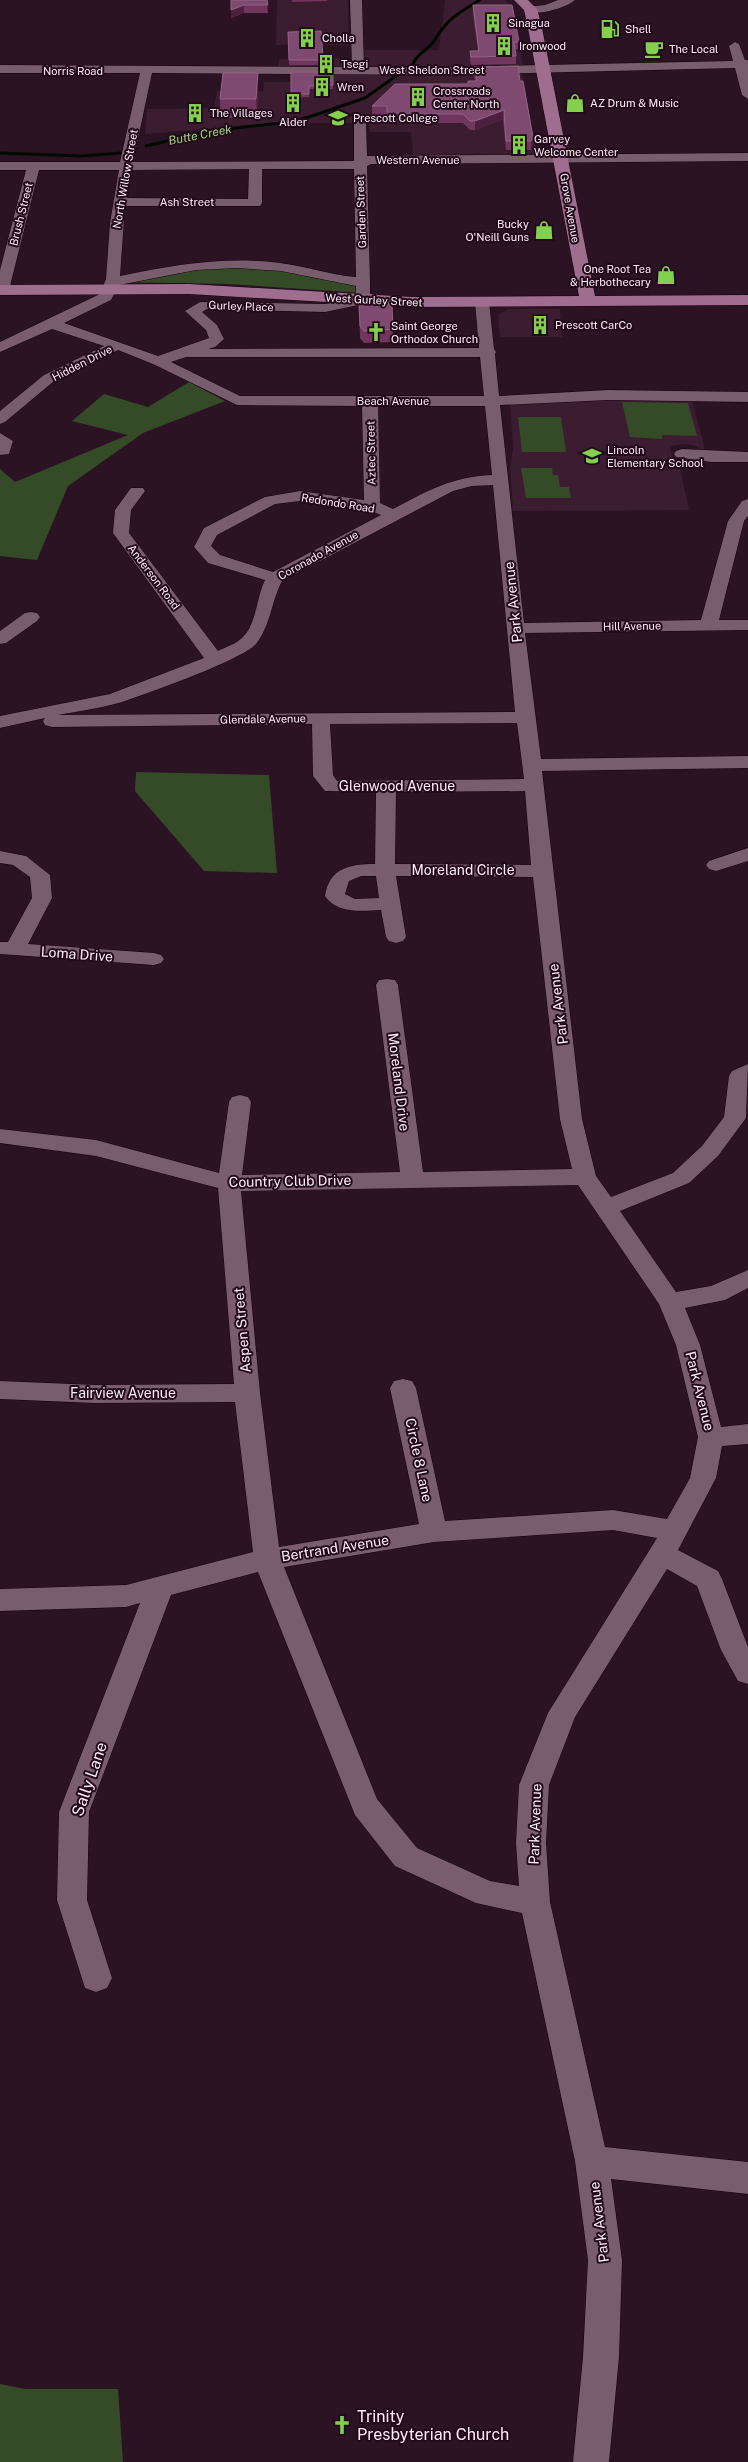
<svg xmlns="http://www.w3.org/2000/svg" width="748" height="2462" viewBox="0 0 748 2462" font-family="'Public Sans',sans-serif">
<style>
.built{fill:#3b1c31}
.green{fill:#354b28}
.lines{fill:none;stroke-linecap:round;stroke-linejoin:round}
.stream{stroke:#000b00;stroke-width:3}
.minor-casing{stroke:#13010d;stroke-width:1}
.major-casing{stroke:#13010d;stroke-width:1}
.minor{fill:#7a5c6f;fill-rule:evenodd}
.major{fill:#9f6d8e;fill-rule:evenodd}
.wall{fill:#70365e}
.shaded-wall{fill:#4e2040}
.building{fill:#7f4a6f;stroke:#936384}
.labels{text-anchor:middle;stroke-width:4;stroke-linejoin:round;paint-order:stroke}
.far-poi-label{font-size:11px;fill:#fdeef7;stroke:#220a1a;text-anchor:start}
.far-street-label{font-size:11px;fill:#fdeef7;stroke:#220a1a}
.far-water-label{font-size:12px;font-style:italic;fill:#9bd479;stroke:#220a1a}
.street-label{font-size:14px;fill:#fdeef7;stroke:#220a1a}
.near-street-label{font-size:16px;fill:#fdeef7;stroke:#220a1a}
.near-poi-label{font-size:16px;fill:#fdeef7;stroke:#220a1a;text-anchor:start}
</style>
<rect width="100%" height="100%" fill="#2c1324"/>
<path class="built" d="M277,0H348L349,45H276Z
M445,0H504L511,5L516,16L523,66L366,67L364,50H439Z
M346,58L345,68H279V59Z
M522,72L536,153L529,154L413,155L411,132H370L369,123H276L145,134L147,109L214,108L217,91H263L264,82H310L311,73Z
M508,309H560L562,337H500L498,315Z
M609,397L691,398L706,453L696,446L686,444L670,446L673,460H678L689,510L513,511L510,468L513,448L510,402Z"/>
<path class="green" d="M247,264L363,282V293L228,284L113,282L145,275Z
M189,382L225,401L143,433L68,486L37,560L0,556V469L15,482L128,435L72,421L104,394L148,407Z
M622,402L688,403L697,436L662,435V439L630,437Z
M518,417H561L566,452H522Z
M521,468H552L553,475H558L560,487H569L571,498H526Z
M136,772L269,775L277,873L204,871L135,791Z
M0,2384L25,2389H118L123,2462H0Z"/>
<g class="lines">
<path class="stream" d="M146,146L210,131L289,122L309,117L365,98L413,64C417,52 428,51 434,41C448,18 457,14 480,0
M0,153L81,156L122,153"/>
<g class="minor-casing">
<path id="minor" d="M350,0H362L364,67H447L733,61L729,46L735,42L739,44L745,60H748V99L742,95L735,68L447,75L152,73L133,162L354,161V124L360,120L366,124L367,156L748,153V161L371,164L367,166L370,282V300L368,303L325,312L207,309L202,312L217,325L224,339L215,347L208,349L479,348L475,302L482,298L489,302L494,349L496,352L495,354L499,396L608,390L748,392V402L608,400L500,405L524,623L701,620L728,521L742,501L748,499V516L744,521L719,620H748V630L525,633L541,759L748,756V768L542,771L582,1119L596,1176L611,1197L673,1173L702,1146L724,1117L729,1076L732,1071L748,1064L746,1118L718,1156L689,1183L620,1211L676,1292L711,1286L748,1270V1288L725,1300L685,1308L700,1345L721,1427L748,1424V1444L722,1446L716,1478L678,1550L718,1571L722,1579L748,1647V1684L738,1681L721,1650L697,1586L667,1569L575,1717L549,1785L546,1843L550,1902L605,2147L748,2162V2194L611,2179L622,2260L619,2357L609,2462H573L583,2357L588,2260L575,2161L522,1913L476,1903L395,1866L355,1815L258,1572L171,1595L89,1812L87,1900L112,1978L107,1988L96,1992L85,1988L57,1900L59,1812L140,1603L126,1607L0,1611V1589L126,1585L253,1552L235,1402L95,1403L0,1399V1381L95,1385L234,1384L218,1188L96,1156L0,1143V1129L96,1140L219,1173L229,1102L232,1097L240,1095L248,1097L251,1102L242,1175L400,1172L376,985L379,980L387,979L395,980L398,985L423,1172L572,1169L560,1119L533,877L396,876L406,937L403,941L396,943L389,941L386,937L381,910C362,911 337,914 325,896C329,868 350,864 375,864L376,792L325,791L313,776L312,724L52,727L45,725L43,721L45,718L0,728V716L110,694L204,658L113,533L115,510L131,488H143L145,491L131,510L129,533L218,651C225,647 236,644 242,638C257,624 256,598 265,580L208,563L194,547L204,528L265,497L300,491L364,500L362,406L237,405L153,364L118,350L54,381L5,422L0,424V411L44,375L104,346L52,329L0,352V342L100,294L106,279L110,223L119,170H39L9,290L2,294H0V270L26,170H0V162H120L140,73H0V65L352,67ZM249,169L248,199L127,198L132,170ZM262,169H354L356,277C330,275 306,266 280,263C226,256 173,265 120,276L125,206H260L262,203ZM237,268L281,271L356,286V297L325,304L200,302L185,311L206,330L209,338L158,356L64,323L111,300L119,285L196,270ZM186,357H480L484,396H240L171,362ZM378,406H485L492,475C451,477 429,490 393,509L380,503ZM493,485L515,712L58,715C79,711 102,708 122,702C146,694 242,660 256,644C271,625 271,602 282,581L453,491L472,486ZM300,501L369,510L381,515L273,572L220,555L211,546L217,535L275,504ZM517,723L524,779L337,781L333,775L330,724ZM525,791L531,865L395,864L396,792ZM361,876H376L379,898L355,899L345,894L349,881ZM578,1185L659,1304L676,1345L698,1437L690,1478L667,1519L613,1510L445,1521L416,1388L412,1381L403,1379L394,1381L390,1388L419,1524L279,1547L260,1393L241,1191ZM613,1530L657,1538L548,1713L519,1785L516,1843L519,1886L490,1881L417,1848L377,1799L284,1567L434,1542Z
M558,0H575C566,8 534,18 524,9L526,7L545,5Z
M0,433L13,441L9,454L0,455Z
M682,449L748,452V462H711L676,457L674,454L676,451Z
M31,612L37,613L40,617L37,621L6,643L0,644V631L25,613Z
M748,848V861L716,871L709,869L706,865L709,861Z
M0,851L26,856L50,875L52,898L28,944L154,953L161,955L164,959L161,963L154,965L0,954V942H8L32,898L30,877L13,865L0,863Z"/>
</g>
<g class="major-casing">
<path id="major" d="M514,0H528L537,9L541,23L595,296L748,295V305L412,307L189,294L0,295V285L189,284L412,297L579,296L527,23L524,10Z"/>
</g>
<use href="#minor" class="minor"/>
<use href="#major" class="major"/>
</g>
<path class="wall" d="M231,0H267L268,13H244L231,18Z
M292,0H327V1L292,2Z
M473,5L519,42V49H515L516,56V64L471,65L470,59V51H478L473,13Z
M288,32L323,56L333,58V65H289Z
M474,67L520,81L533,137L532,147L531,150H506L503,119L475,130H470L463,123H405L387,121V115H372V106L467,84L475,81L474,76Z
M291,72H333V89H309V97L291,98Z
M258,73V92L257,118H220V99Z
M359,305H378L393,329V342L364,343L360,338Z"/>
<path class="shaded-wall" d="M244,5V13L231,18V10Z
M258,73V92L257,118L256,99Z
M504,110L503,119L475,130V121Z
M533,137L532,147L531,150V141Z"/>
<path class="building" d="M231,0H267L268,5H244L231,10Z
M473,5H512L519,42H514L516,56L471,57L470,51H479Z
M321,31L323,56L333,58V60H289L288,32Z
M518,66L520,81H523L533,137L531,141H506L504,110L475,121H470L463,114H405L387,112V106H372L395,84H468V81H477L474,67Z
M291,72H333V85L309,86V94H291Z
M223,73H258L256,99H220Z
M364,294L377,295L378,305H392L393,329L364,331L360,326L359,305H364Z"/>
<defs>
<g id="building-bare" transform="scale(1.5)"><path d="M-4-6H4V6H1V3H-1V6H-4ZM-2.5-4.3h1.7v1.8h-1.7ZM.8-4.3h1.7v1.8H.8ZM-2.5-1h1.7V.8h-1.7ZM.8-1h1.7V.8H.8Z" fill="#83d04f" stroke="#220a1a" stroke-width="2.5" paint-order="stroke"/></g>
<g id="fuel-bare" transform="scale(1.5)"><path d="M-5.5-6h7V0h2V4h1.3V-2.5L3-4.5l.8-.8L6-3V5H2.5V1h-1V6h-7ZM-4.2-4.7v3.2H.2V-4.7Z" fill="#83d04f" stroke="#220a1a" stroke-width="2.5" paint-order="stroke"/></g>
<g id="cafe-bare" transform="scale(1.5)"><path d="M-5.5-4.5H6V0H3Q3 3.5 0 3.5H-2.5Q-5.5 3.5-5.5 0ZM3-3.2v2h1.7v-2ZM-6 4.5H4V6H-6Z" fill="#83d04f" stroke="#220a1a" stroke-width="2.5" paint-order="stroke"/></g>
<g id="shop-bare" transform="scale(1.5)"><path d="M-5-2.5h2.3a2.7 3.5 0 0 1 5.4 0H5L5.5 6h-11ZM-1.5-2.5h3a1.5 2.3 0 0 0-3 0Z" fill="#83d04f" stroke="#220a1a" stroke-width="2.5" paint-order="stroke"/></g>
<g id="university-bare" transform="scale(1.5)"><path d="M0-5L7-2L0 1L-7-2ZM-4 1L0 2.5L4 1V4Q0 6-4 4Z" fill="#83d04f" stroke="#220a1a" stroke-width="2.5" paint-order="stroke"/></g>
<g id="church-bare" transform="scale(1.5)"><path d="M-1.2-6h2.4v3.5h3.3v2.4h-3.3V6h-2.4V-.1h-3.3v-2.4h3.3Z" fill="#83d04f" stroke="#220a1a" stroke-width="2.5" paint-order="stroke"/></g>
<g id="school-bare" transform="scale(1.5)"><path d="M0-5L7-2L0 1L-7-2ZM-4 1L0 2.5L4 1V4Q0 6-4 4Z" fill="#83d04f" stroke="#220a1a" stroke-width="2.5" paint-order="stroke"/></g>
</defs>
<g fill-rule="evenodd">
<use href="#building-bare" x="493" y="23"/>
<use href="#fuel-bare" x="610" y="29"/>
<use href="#building-bare" x="307" y="38"/>
<use href="#building-bare" x="504" y="46"/>
<use href="#cafe-bare" x="654" y="49"/>
<use href="#building-bare" x="326" y="64"/>
<use href="#building-bare" x="322" y="87"/>
<use href="#building-bare" x="418" y="97"/>
<use href="#building-bare" x="293" y="103"/>
<use href="#shop-bare" x="575" y="103"/>
<use href="#building-bare" x="195" y="113"/>
<use href="#university-bare" x="338" y="118"/>
<use href="#building-bare" x="519" y="145"/>
<use href="#shop-bare" x="544" y="230"/>
<use href="#shop-bare" x="666" y="275"/>
<use href="#building-bare" x="540" y="325"/>
<use href="#church-bare" x="376" y="332"/>
<use href="#school-bare" x="592" y="456"/>
<use href="#church-bare" x="342" y="2425"/>
</g>
<g class="labels">
<g class="far-poi-label">
<text x="508" y="27">Sinagua</text>
<text x="625" y="33">Shell</text>
<text x="322" y="42">Cholla</text>
<text x="519" y="50">Ironwood</text>
<text x="669" y="53">The Local</text>
<text x="341" y="68">Tsegi</text>
<text x="337" y="91">Wren</text>
<text x="433" y="95">Crossroads<tspan x="433" dy="13">Center North</tspan></text>
<text x="590" y="107">AZ Drum &amp; Music</text>
<text x="210" y="117">The Villages</text>
<text x="353" y="122">Prescott College</text>
<text x="293" y="126" text-anchor="middle">Alder</text>
<text x="534" y="143">Garvey<tspan x="534" dy="13">Welcome Center</tspan></text>
<text x="529" y="228" text-anchor="end">Bucky<tspan x="529" dy="13">O'Neill Guns</tspan></text>
<text x="651" y="273" text-anchor="end">One Root Tea<tspan x="651" dy="13">&amp; Herbothecary</tspan></text>
<text x="555" y="329">Prescott CarCo</text>
<text x="391" y="330">Saint George<tspan x="391" dy="13">Orthodox Church</tspan></text>
<text x="607" y="454">Lincoln<tspan x="607" dy="13">Elementary School</tspan></text>
</g>
<g class="far-street-label">
<text x="432" y="74">West Sheldon Street</text>
<text x="73" y="75">Norris Road</text>
<text x="418" y="164">Western Avenue</text>
<text transform="translate(125 179) rotate(-80)" y="4">North Willow Street</text>
<text x="187" y="206">Ash Street</text>
<text transform="translate(570 208) rotate(80)" y="4">Grove Avenue</text>
<text transform="translate(361 212) rotate(-92)" y="4">Garden Street</text>
<text transform="translate(21 214) rotate(-76)" y="4">Brush Street</text>
<text transform="translate(374 300) rotate(3)" y="4">West Gurley Street</text>
<text transform="translate(241 306) rotate(2)" y="4">Gurley Place</text>
<text transform="translate(82 363) rotate(-27)" y="4">Hidden Drive</text>
<text x="393" y="405">Beach Avenue</text>
<text transform="translate(371 453) rotate(-91)" y="4">Aztec Street</text>
<text transform="translate(338 503) rotate(9)" y="4">Redondo Road</text>
<text transform="translate(318 555) rotate(-29)" y="4">Coronado Avenue</text>
<text transform="translate(154 577) rotate(53)" y="4">Anderson Road</text>
<text transform="translate(632 626) rotate(-1)" y="4">Hill Avenue</text>
<text transform="translate(263 719) rotate(-1)" y="4">Glendale Avenue</text>
</g>
<g class="far-water-label">
<text transform="translate(200 135) rotate(-11)" y="4">Butte Creek</text>
</g>
<g class="street-label">
<text transform="translate(513 602) rotate(-96)" y="5">Park Avenue</text>
<text x="397" y="791">Glenwood Avenue</text>
<text x="463" y="875">Moreland Circle</text>
<text transform="translate(77 954) rotate(4)" y="5">Loma Drive</text>
<text transform="translate(558 1004) rotate(-97)" y="5">Park Avenue</text>
<text transform="translate(399 1082) rotate(83)" y="5">Moreland Drive</text>
<text transform="translate(290 1181) rotate(-1)" y="5">Country Club Drive</text>
<text transform="translate(242 1330) rotate(-95)" y="5">Aspen Street</text>
<text transform="translate(700 1391) rotate(76)" y="5">Park Avenue</text>
<text x="123" y="1398">Fairview Avenue</text>
<text transform="translate(419 1460) rotate(78)" y="5">Circle 8 Lane</text>
<text transform="translate(335 1548) rotate(-9)" y="5">Bertrand Avenue</text>
<text transform="translate(535 1824) rotate(-88)" y="5">Park Avenue</text>
<text transform="translate(599 2222) rotate(-97)" y="5">Park Avenue</text>
</g>
<g class="near-street-label">
<text transform="translate(89 1779) rotate(-71)" y="6">Sally Lane</text>
</g>
<g class="near-poi-label">
<text x="357" y="2422">Trinity<tspan x="357" dy="18">Presbyterian Church</tspan></text>
</g>
</g>
</svg>
